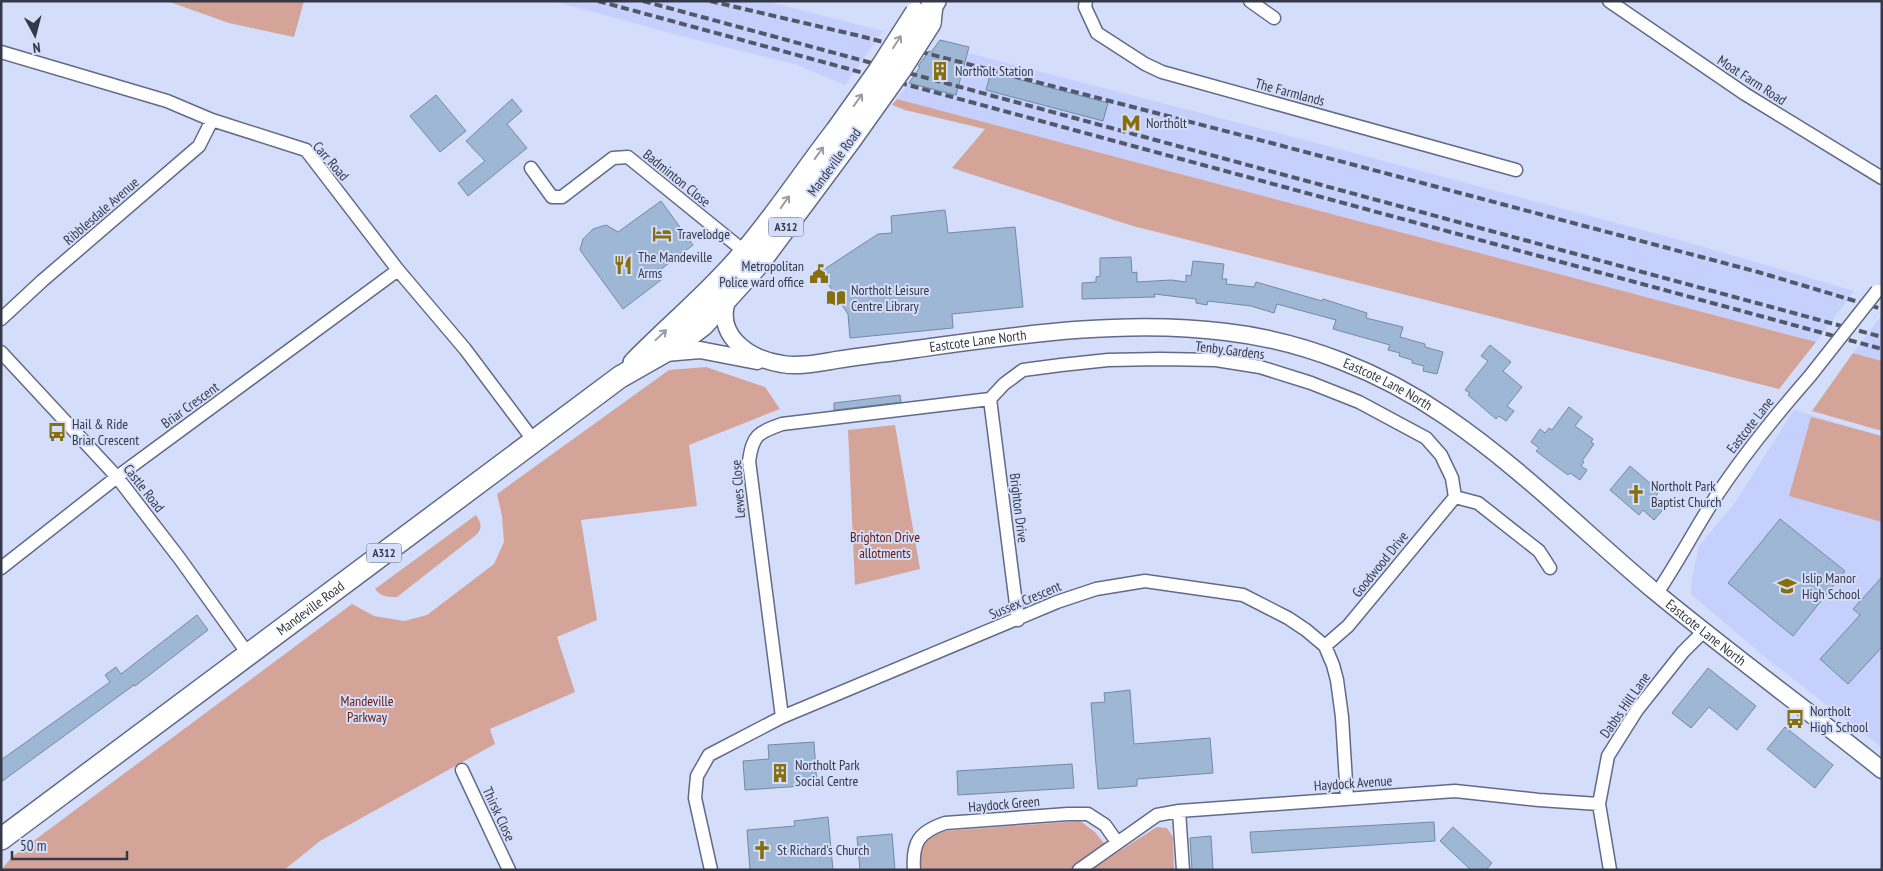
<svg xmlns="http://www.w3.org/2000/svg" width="1883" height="871" viewBox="0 0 1883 871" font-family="'PT Sans Narrow',sans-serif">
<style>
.built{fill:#c5d0fc}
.green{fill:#d5a499}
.building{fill:#9eb7d5;stroke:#728aa7}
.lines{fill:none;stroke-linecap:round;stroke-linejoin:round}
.minor-casing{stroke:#626a8a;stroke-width:15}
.tertiary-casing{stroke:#626a8a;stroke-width:19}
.primary-casing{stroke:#626a8a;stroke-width:24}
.minor{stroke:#fff;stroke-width:12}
.tertiary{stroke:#fff;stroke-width:16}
.primary{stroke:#fff;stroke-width:21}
.rail{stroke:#535869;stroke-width:4;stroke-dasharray:8 4;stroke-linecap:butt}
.minor-bridge-casing{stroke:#626a8a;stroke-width:15;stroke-linecap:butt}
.primary-bridge-casing{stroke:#626a8a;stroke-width:24;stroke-linecap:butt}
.minor-bridge{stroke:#fff;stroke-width:12}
.primary-bridge{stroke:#fff;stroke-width:21}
.oneway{stroke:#9a9ca3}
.labels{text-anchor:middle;stroke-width:4;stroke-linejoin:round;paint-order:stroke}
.shield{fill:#d4ddfa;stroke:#656a7d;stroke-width:1}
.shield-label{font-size:12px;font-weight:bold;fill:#353947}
.poi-label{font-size:14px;fill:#353947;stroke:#d4ddfa;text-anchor:start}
.street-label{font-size:14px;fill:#353947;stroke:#d4ddfa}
.park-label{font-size:14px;fill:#661909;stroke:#d4ddfa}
</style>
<rect width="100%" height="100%" fill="#d4ddfa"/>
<path class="built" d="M553,1H765L883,31L845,85L795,64L681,36Z
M940,40L969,47L968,53L1282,134L1680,240L1854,291L1816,342L897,99L920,68L918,66L929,51L931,52Z
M1882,315V361L1853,353Z
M1794,410L1882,436V748L1765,657L1691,594L1692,578L1699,546L1734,504Z"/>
<path class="green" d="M167,1H304L294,37L229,23Z
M897,99L1816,342L1779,389L1133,226L952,168L985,129L905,110L892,105Z
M1853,353L1882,361V431L1812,411Z
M706,367L765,387L780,409L689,445L697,506L581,520L597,620L557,637L575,692L490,729L495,744L320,841L284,870H1L12,857L352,604L374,616L404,621L427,615L494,564L504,542L502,516L497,494L669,370Z
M1811,417L1882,436V522L1789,496Z
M895,425L920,569L855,585L848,430Z
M476,515C481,523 483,528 476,535L397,597C387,597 382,597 375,589Z
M1080,821L1095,832L1113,855L1157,827L1167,828L1173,837L1174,870H920L919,855L926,839L944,831Z"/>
<path class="building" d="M940,40L969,47L956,95L909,83L920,67L918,66L929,51L931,52Z
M991,72L1108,103L1103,121L986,90Z
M436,95L466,131L440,152L410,116Z
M512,99L522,111L507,124L527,148L468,196L458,183L485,161L466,141Z
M661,201L693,245L656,273L661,280L623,309L580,250L583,239L593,229L606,225L618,232Z
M945,210L948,233L1015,227L1023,307L952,314L953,328L850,338L848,314L820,272L878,234L892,233L891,216Z
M1131,257L1132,273L1137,272V282L1171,280L1186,282V275L1191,276L1193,261L1224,264L1222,279H1227L1226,284L1254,287L1256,282L1322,301L1323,299L1367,313L1366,318L1403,327L1400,337L1425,344V347L1443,352L1437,374L1423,371L1424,366L1412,363V360L1399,356L1400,353L1388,350L1390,345L1333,329L1336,320L1277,304L1274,313L1251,306L1208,301L1207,305L1196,303V299L1154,294L1155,297L1082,299V283L1096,282V277L1100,276V258Z
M1490,345L1511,362L1503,371L1522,387L1507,406L1514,411L1506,421L1499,416L1496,419L1468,395L1470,393L1465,390L1488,361L1481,356Z
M900,395L901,402L834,410V403Z
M1569,407L1582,417L1575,426L1593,439L1591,442L1594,444L1582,461L1584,462L1581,466L1587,470L1580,480L1570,473L1568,475L1553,464L1536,451L1539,448L1531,442L1540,429L1545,433L1549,428L1552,430Z
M1630,466L1659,491L1656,496L1667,505L1654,520L1643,510L1639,515L1610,490Z
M1780,519L1845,571L1793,636L1728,583Z
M1882,577V647L1848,684L1820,659L1860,615L1853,609Z
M197,615L208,630L135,686L134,685L1,782V760L110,682L105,675L116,667L121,674Z
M1708,668L1756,706L1737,730L1709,707L1691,728L1672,713Z
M1130,690L1134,744L1210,738L1213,773L1137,779V786L1098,789L1091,703L1105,702L1104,693Z
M1785,727L1833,765L1815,788L1767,749Z
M814,742L817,785L745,790L743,761L769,759L768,745Z
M1072,764L1074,788L958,795L957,771Z
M828,817L833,870H750L747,830L795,826L794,821Z
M1434,822L1435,841L1252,853L1250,832Z
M1453,827L1492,863L1486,870H1471L1440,841Z
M892,834L895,870H860L857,837Z
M1211,836L1213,870H1192L1190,838Z"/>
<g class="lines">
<g class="minor-casing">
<path id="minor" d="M1086,1L1085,7L1097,33L1145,64L1162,72L1516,170
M1250,1L1274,18
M1609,1L1745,94L1882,178
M1,52L167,101L212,120L306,150L398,270L465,349L534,441
M531,168L552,197H562L613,158L628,157L750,256
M1,319L42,281L199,146L212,120
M1,352L117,477L180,559L248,654
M990,399L1004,384L1023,370L1061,365L1108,360L1160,359L1216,360L1260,367L1311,383L1359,402L1426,438L1441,455L1452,478L1455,497
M990,399L1018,620
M1455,497L1478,503L1539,551L1550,568
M1,568L117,477L398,270
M1657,593C1678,562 1695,529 1715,498C1744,454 1775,416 1810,376
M1325,646L1348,626L1455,497
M782,717L749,461C753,435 757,433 782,424L990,399
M462,770L509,870
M1179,811L1183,870
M711,870L695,798L697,776L709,755L782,717L1057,602L1096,589L1145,581L1243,595L1288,618L1306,630L1325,646L1333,665L1337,680L1342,717L1347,799
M914,870C912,842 919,832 945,823L1068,814H1088L1105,825L1117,842
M1079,870L1157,815L1179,811L1455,791L1539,800L1599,804
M1610,870L1599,804L1608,756L1637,710L1683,652L1704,631"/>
</g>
<g class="tertiary-casing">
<g id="tertiary">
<path id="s1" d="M729,296C712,334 748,359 782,364C799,367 818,363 836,360C862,356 889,353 916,349C1018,335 1124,319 1226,332C1304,341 1381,372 1445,416C1520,467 1584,532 1653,590C1728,652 1806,709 1882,770"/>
<path d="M665,353L700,350L757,361"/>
</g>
</g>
<g class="primary-casing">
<g id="primary">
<path d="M930,23L932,5L935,1"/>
<path d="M634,363C671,325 712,292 745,252C778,213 806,170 837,130"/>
<path id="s2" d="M1,839L620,377L678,344L703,325L759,263L851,139"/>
</g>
</g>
<use href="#minor" class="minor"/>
<use href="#tertiary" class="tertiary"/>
<use href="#primary" class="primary"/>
<path class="rail" d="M598,1L1882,349
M643,1L1882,337
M710,1L860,36L1279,145L1758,272L1882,309"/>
<g class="minor-bridge-casing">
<path id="minor-bridge" d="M1810,376L1877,291"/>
</g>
<g class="primary-bridge-casing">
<path id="primary-bridge" d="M837,130L879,71L916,13
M851,139L900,70L930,23"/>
</g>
<use href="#minor-bridge" class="minor-bridge"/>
<use href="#primary-bridge" class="primary-bridge"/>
</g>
<defs><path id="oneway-shaft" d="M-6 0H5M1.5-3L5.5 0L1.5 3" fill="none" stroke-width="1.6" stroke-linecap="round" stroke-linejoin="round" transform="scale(1.25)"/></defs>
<g class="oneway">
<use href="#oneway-shaft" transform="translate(897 42) rotate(-57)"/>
<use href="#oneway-shaft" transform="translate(858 100) rotate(-54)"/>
<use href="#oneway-shaft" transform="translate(819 153) rotate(-54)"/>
<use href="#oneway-shaft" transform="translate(785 202) rotate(-55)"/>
<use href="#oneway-shaft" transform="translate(661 335) rotate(-43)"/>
</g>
<defs>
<g id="building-bare" transform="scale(1.5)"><path d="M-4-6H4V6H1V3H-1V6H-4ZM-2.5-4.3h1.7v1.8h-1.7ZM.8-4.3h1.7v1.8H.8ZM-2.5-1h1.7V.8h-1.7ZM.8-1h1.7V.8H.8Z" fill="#876f0e" stroke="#d4ddfa" stroke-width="2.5" paint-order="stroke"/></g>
<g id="metro-bare" transform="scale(1.5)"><path d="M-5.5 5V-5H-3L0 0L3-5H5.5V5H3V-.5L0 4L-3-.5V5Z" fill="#876f0e" stroke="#d4ddfa" stroke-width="2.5" paint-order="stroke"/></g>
<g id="hotel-bare" transform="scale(1.5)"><path d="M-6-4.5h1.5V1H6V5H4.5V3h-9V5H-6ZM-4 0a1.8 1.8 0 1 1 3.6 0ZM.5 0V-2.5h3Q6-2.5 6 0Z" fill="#876f0e" stroke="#d4ddfa" stroke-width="2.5" paint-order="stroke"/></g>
<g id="restaurant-bare" transform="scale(1.5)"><path d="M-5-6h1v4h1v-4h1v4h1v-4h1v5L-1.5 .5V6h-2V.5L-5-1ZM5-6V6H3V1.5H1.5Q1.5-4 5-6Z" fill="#876f0e" stroke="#d4ddfa" stroke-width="2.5" paint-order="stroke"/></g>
<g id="civic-bare" transform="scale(1.5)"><path d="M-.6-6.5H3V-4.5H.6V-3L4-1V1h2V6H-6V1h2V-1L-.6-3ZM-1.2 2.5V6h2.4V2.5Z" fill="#876f0e" stroke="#d4ddfa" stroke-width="2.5" paint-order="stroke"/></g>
<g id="library-bare" transform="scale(1.5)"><path d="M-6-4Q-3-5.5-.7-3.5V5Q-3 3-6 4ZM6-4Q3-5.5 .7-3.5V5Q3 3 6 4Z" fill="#876f0e" stroke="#d4ddfa" stroke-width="2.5" paint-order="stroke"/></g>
<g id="bus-bare" transform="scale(1.5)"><path d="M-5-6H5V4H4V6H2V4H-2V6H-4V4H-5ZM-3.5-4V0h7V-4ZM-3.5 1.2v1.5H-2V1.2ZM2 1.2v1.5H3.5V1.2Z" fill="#876f0e" stroke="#d4ddfa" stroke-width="2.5" paint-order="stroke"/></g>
<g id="church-bare" transform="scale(1.5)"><path d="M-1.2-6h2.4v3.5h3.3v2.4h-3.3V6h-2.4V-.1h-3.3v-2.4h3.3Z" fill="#876f0e" stroke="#d4ddfa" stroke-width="2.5" paint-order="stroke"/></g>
<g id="school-bare" transform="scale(1.5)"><path d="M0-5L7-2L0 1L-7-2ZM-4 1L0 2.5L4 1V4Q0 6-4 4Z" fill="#876f0e" stroke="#d4ddfa" stroke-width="2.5" paint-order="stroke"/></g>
</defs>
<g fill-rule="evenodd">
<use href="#building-bare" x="940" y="71"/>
<use href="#metro-bare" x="1131" y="123"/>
<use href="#hotel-bare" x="662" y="234"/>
<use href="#restaurant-bare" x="623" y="265"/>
<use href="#civic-bare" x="819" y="274"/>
<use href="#library-bare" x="836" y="298"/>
<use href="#bus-bare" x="57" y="432"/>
<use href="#church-bare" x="1636" y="494"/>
<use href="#school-bare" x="1787" y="586"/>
<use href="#bus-bare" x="1795" y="719"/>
<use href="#building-bare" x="780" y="773"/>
<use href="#church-bare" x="762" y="850"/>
</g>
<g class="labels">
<g class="shield">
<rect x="768.5" y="217.5" width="35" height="19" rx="4"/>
<rect x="366.5" y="543.5" width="35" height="19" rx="4"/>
</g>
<g class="shield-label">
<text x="786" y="231">A312</text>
<text x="384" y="557">A312</text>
</g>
<g class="poi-label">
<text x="955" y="76">Northolt Station</text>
<text x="1146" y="128">Northolt</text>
<text x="677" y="239">Travelodge</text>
<text x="638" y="262">The Mandeville<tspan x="638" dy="16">Arms</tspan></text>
<text x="804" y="271" text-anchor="end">Metropolitan<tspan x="804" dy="16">Police ward office</tspan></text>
<text x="851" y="295">Northolt Leisure<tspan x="851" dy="16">Centre Library</tspan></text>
<text x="72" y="429">Hail &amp; Ride<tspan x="72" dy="16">Briar Crescent</tspan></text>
<text x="1651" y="491">Northolt Park<tspan x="1651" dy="16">Baptist Church</tspan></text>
<text x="1802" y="583">Islip Manor<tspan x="1802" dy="16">High School</tspan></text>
<text x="1810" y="716">Northolt<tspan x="1810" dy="16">High School</tspan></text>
<text x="795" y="770">Northolt Park<tspan x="795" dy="16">Social Centre</tspan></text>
<text x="777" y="855">St Richard's Church</text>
</g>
<g class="street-label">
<text transform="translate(1752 80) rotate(33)" y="5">Moat Farm Road</text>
<text transform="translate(1290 92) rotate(15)" y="5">The Farmlands</text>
<text transform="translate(331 161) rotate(49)" y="5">Carr Road</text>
<text transform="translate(834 162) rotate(-54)" y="5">Mandeville Road</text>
<text transform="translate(677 178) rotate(39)" y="5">Badminton Close</text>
<text transform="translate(101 211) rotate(-41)" y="5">Ribblesdale Avenue</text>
<text dy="5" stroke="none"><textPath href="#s1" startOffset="299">Eastcote Lane North</textPath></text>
<text transform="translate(1230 350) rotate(7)" y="5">Tenby Gardens</text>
<text dy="5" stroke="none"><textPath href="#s1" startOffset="719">Eastcote Lane North</textPath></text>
<text transform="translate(190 405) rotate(-36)" y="5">Briar Crescent</text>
<text transform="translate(1750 425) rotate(-52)" y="5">Eastcote Lane</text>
<text transform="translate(144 488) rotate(52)" y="5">Castle Road</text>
<text transform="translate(738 489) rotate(-94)" y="5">Lewes Close</text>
<text transform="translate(1019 508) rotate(83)" y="5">Brighton Drive</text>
<text transform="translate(1380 564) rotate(-51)" y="5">Goodwood Drive</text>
<text transform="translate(1025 600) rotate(-23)" y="5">Sussex Crescent</text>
<text dy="5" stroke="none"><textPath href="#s2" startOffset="386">Mandeville Road</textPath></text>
<text dy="5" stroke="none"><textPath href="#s1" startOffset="1124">Eastcote Lane North</textPath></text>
<text transform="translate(1625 705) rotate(-55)" y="5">Dabbs Hill Lane</text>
<text transform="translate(1353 783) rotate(-4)" y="5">Haydock Avenue</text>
<text transform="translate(1004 804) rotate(-5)" y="5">Haydock Green</text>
<text transform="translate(499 814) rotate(65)" y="5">Thirsk Close</text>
</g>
<g class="park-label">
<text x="885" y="542">Brighton Drive<tspan x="885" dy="16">allotments</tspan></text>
<text x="367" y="706">Mandeville<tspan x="367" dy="16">Parkway</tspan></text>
</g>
</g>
<rect width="1883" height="871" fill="none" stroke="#353947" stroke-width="5"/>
<g transform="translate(35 35) rotate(173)" stroke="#d4ddfa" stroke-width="4" paint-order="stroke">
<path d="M0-4L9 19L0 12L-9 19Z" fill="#353947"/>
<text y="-8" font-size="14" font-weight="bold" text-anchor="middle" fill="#353947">N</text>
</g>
<path d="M12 851v8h115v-8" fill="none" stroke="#353947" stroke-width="2.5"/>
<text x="20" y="851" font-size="15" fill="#353947" stroke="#d4ddfa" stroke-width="4" paint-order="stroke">50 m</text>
</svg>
